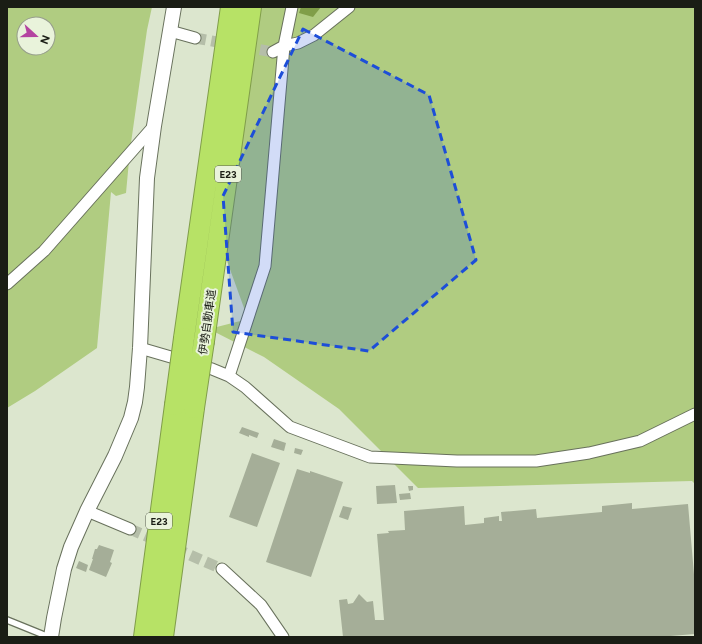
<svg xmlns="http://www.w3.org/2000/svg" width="702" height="644" viewBox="0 0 702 644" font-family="Figtree,'Noto Sans JP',sans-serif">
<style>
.green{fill:#b0cc81;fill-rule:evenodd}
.water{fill:#809e48}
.building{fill:#a5ae98}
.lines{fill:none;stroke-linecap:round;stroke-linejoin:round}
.minor-tunnel{stroke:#b5bea9;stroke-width:11;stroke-dasharray:11 5.5;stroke-linecap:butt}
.service-casing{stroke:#68715c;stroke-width:8}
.minor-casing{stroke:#68715c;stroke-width:13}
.tertiary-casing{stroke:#68715c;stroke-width:16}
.motorway-casing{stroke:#809d4a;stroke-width:22}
.service{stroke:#fff;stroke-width:5.5}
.minor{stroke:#fff;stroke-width:11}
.tertiary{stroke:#fff;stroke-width:14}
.motorway{stroke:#b7e266;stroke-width:20}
.motorway-bridge-casing{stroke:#809d4a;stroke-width:22;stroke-linecap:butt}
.motorway-bridge{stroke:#b7e266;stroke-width:20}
.marked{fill:#1d4ed8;fill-opacity:0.2;stroke:#1d4ed8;stroke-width:3;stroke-dasharray:8 5;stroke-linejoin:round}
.labels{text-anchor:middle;stroke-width:4;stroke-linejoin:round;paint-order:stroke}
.shield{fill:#e9f3db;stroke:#585d50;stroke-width:1}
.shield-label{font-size:10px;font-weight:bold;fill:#1a1d15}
.street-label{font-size:11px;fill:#1a1d15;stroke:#e9f3db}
</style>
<rect width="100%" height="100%" fill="#dce6ce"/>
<path class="green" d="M7,7H152L147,30L130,150L126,193L116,196L111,192L97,348L35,391L7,408ZM24,24H48V48H24Z
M228,7H695V484L692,481L418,488L339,409L264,357L209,329L248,319L198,181Z"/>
<path class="water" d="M301,7H321L313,17L299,13Z"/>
<path class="building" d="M242,427L259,433L257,438L249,435V437L239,433Z
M274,439L286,443L284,451L271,447Z
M295,448L303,450L301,455L294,453Z
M252,453L280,463L257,527L229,517Z
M297,469L310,473V471L343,482L311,577L266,562Z
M395,485L397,503L377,504L376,486Z
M408,486H413V490L409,491Z
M410,493L411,499L400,500L399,494Z
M632,503V509L688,504L695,586V634L658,637H343L339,600L347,599L348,604L353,603L359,594L367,602L373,601L375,620H384L377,534L389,533L388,531L405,530L404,511L464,506L465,525L484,523V518L499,516V521H502L501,512L536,509L537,518L602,512V506Z
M343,506L352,508L348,520L339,517Z
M99,545L114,550L110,562L112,563L106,577L89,570L93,559H92L95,549H97Z
M79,561L88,565L86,572L76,568Z"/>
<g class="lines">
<path class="minor-tunnel" d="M195,38L273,52
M130,529L222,569"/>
<g class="service-casing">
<path id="service" d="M7,620L49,637"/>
</g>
<g class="minor-casing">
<path id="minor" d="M170,31L195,38
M273,52L284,46L298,43L314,35L349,7
M7,284L44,251L154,126
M140,348L212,369L229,376L245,387L290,427L370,457L457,461H536L589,453L640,441L695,414
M229,376L265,266L284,46L292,7
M87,511L130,529
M222,569L261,605L283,637"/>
</g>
<g class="tertiary-casing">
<path id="tertiary" d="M51,637L54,618L64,569L71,547L87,511L115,456L131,418L135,402L137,387L140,348L147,178L154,126L174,7"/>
</g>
<g class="motorway-casing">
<path id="motorway" d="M184,338L231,7
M204,341L251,7
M144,637L175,405
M163,637L194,408"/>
</g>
<use href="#service" class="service"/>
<use href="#minor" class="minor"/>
<use href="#tertiary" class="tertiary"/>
<use href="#motorway" class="motorway"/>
<g class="motorway-bridge-casing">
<path id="motorway-bridge" d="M175,405L184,338
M194,408L204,341"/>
</g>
<use href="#motorway-bridge" class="motorway-bridge"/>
</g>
<path class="marked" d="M303,29L429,95L476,260L369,351L233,332L223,196Z"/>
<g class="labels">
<g class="shield">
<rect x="215" y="166" width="26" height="16" rx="3"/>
<rect x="146" y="513" width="26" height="16" rx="3"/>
</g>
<g class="shield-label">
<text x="228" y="178">E23</text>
<text x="159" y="525">E23</text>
</g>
<g class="street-label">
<text transform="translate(207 322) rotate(-82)" y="4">伊勢自動車道</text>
</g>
</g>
<rect width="702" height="644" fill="none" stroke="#1a1d15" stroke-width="16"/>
<g transform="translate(36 36) rotate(111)"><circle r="19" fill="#e9f3db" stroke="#969d8c"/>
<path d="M0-3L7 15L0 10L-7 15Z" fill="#b444a0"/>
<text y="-6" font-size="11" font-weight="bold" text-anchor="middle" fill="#1a1d15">N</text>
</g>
</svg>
